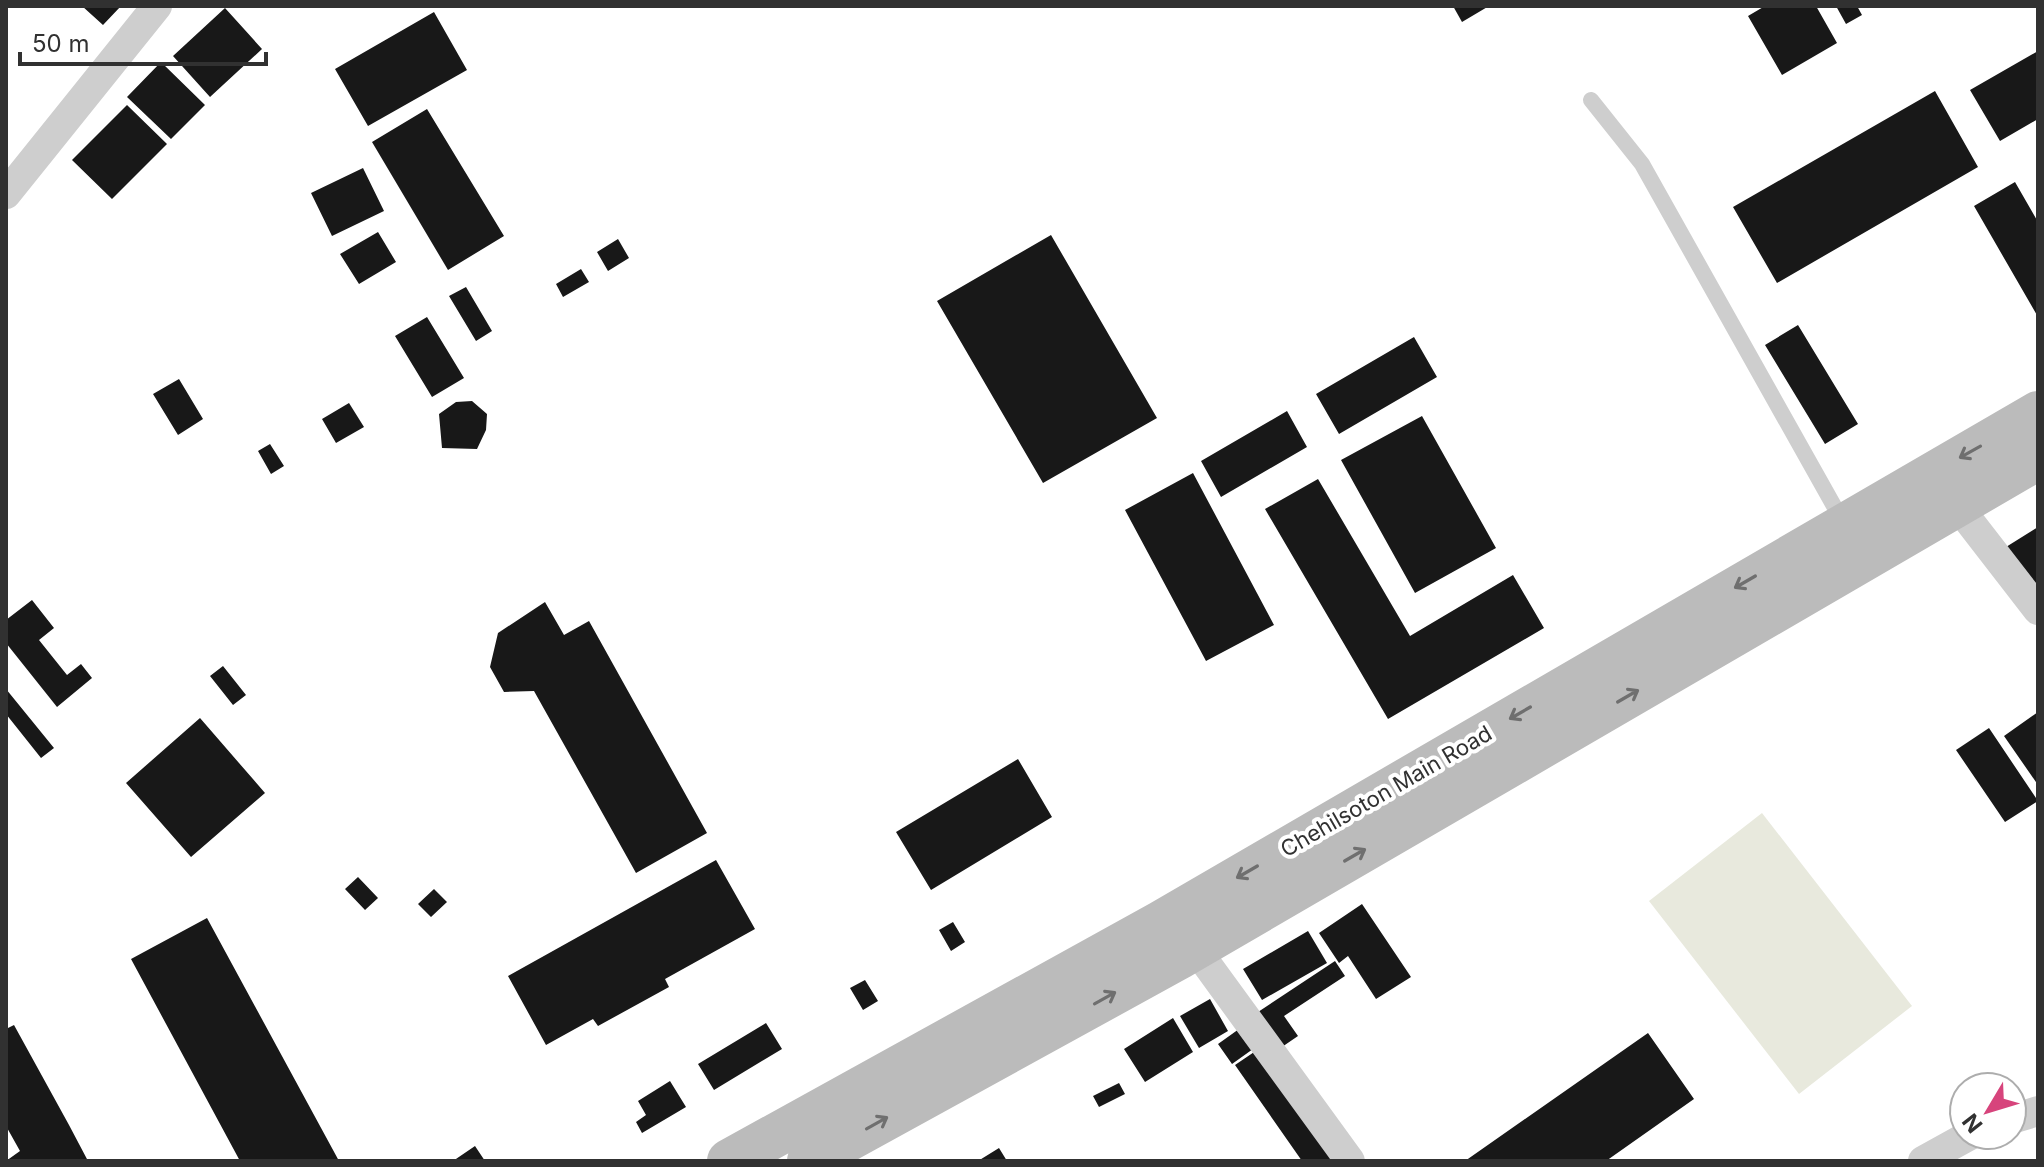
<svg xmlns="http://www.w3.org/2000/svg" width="2044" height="1167" viewBox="0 0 2044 1167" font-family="Inter,sans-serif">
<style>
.green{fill:#e8e9dd}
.building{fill:#181818}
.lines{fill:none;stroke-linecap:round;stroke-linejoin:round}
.service{stroke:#cecece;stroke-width:16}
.minor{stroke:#cecece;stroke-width:30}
.secondary{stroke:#bbb;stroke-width:44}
.oneway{stroke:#6f6f6f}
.labels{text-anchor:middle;stroke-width:8;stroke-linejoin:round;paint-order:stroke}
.street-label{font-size:22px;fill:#313131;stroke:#fff}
</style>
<rect width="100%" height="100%" fill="#fff"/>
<path class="green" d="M1762,813L1912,1006L1799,1094L1649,901Z"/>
<path class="building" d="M82,6H121L103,25Z
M1453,6H1489L1462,22Z
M1765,6H1816L1837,43L1782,75L1748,16Z
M1836,6H1857L1862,15L1846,24Z
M225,8L262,49L210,97L173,56Z
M434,12L467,70L368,126L335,69Z
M2038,51V119L2000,141L1970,90Z
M161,62L205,105L171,139L127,97Z
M1935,91L1978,167L1777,283L1733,207Z
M127,105L167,144L112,199L72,160Z
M427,109L504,236L448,270L372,142Z
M363,168L384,211L332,236L311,193Z
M2015,182L2038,222V317L1974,206Z
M378,232L396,262L359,284L340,254Z
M1051,235L1157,418L1043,483L937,301Z
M618,239L629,258L608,271L597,252Z
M581,269L589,282L563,297L556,284Z
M466,287L492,331L476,341L449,296Z
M427,317L464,378L432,397L395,336Z
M1798,325L1858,424L1825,444L1765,345Z
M1414,337L1437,377L1339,434L1316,394Z
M179,379L203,419L178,435L153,394Z
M472,401L487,414L486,430L477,449L442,448L439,414L456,402Z
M349,403L364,427L336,443L322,419Z
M1287,411L1307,447L1221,497L1201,461Z
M1422,416L1496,548L1415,593L1341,460Z
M270,444L284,466L271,474L258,451Z
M1193,473L1274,625L1206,661L1125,510Z
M1318,479L1410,636L1513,575L1544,628L1388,719L1265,509Z
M2038,527V597L2006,547Z
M32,600L54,628L39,640L67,675L81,664L92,678L57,707L6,643V620Z
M545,602L564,635L589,621L707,833L636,873L534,691L504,692L490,667L498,633Z
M223,666L246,695L233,705L210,676Z
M6,689L54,748L41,758L6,714Z
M2038,712V785L2004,736Z
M200,718L265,793L191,857L126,783Z
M1989,728L2038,801L2005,822L1956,750Z
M1018,759L1052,817L931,890L896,832Z
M716,860L755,929L665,979L669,987L598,1026L593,1019L546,1045L508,976Z
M358,877L378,898L365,910L345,889Z
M434,889L447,902L431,917L418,904Z
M1362,904L1411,977L1376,999L1348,956L1339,963L1319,933Z
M207,918L339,1161H240L131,959Z
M953,922L965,942L951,951L939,930Z
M1308,931L1327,963L1262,1000L1243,969Z
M1335,961L1345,976L1284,1016L1298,1036L1279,1049L1255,1014Z
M865,980L878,1001L863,1010L850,988Z
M1210,999L1228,1031L1199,1048L1180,1016Z
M1173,1018L1193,1052L1145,1082L1124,1049Z
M766,1023L782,1049L714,1090L698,1064Z
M1246,1024L1260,1044L1232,1064L1218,1044Z
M14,1025L69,1125L88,1161H6L20,1151L6,1126V1029Z
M1648,1033L1694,1099L1606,1161H1465Z
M1263,1046L1344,1161H1302L1235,1065Z
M670,1081L686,1107L642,1133L636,1122L646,1115L638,1101Z
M1119,1083L1125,1094L1099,1107L1093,1096Z
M475,1146L485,1161H453Z
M999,1148L1007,1161H978Z"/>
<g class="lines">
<path class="service" d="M1591,100L1642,164L1843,522"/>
<path class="minor" d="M6,194L157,6
M1956,504L2038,610
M1195,948L1350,1161
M2012,1119L2038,1111
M1923,1161L1970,1135"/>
<path class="secondary" d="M729,1161L1160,923L2038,413
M809,1161L1180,957L2038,458"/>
</g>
<defs><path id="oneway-shaft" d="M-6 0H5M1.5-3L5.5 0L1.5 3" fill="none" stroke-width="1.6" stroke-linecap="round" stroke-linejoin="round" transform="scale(2)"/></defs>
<g class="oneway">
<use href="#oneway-shaft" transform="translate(1970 452) rotate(151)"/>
<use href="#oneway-shaft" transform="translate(1745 582) rotate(150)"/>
<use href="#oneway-shaft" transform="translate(1628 696) rotate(-30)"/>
<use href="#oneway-shaft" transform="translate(1520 713) rotate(150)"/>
<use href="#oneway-shaft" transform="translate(1355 855) rotate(-30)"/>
<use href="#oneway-shaft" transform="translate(1247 872) rotate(150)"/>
<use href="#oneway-shaft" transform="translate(1105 998) rotate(-29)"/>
<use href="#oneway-shaft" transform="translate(877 1123) rotate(-29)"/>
</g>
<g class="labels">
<g class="street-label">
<text transform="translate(1386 791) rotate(-30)" y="8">Chehilsoton Main Road</text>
</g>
</g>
<rect width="2044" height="1167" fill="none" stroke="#313131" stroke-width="16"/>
<g transform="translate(1988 1111) rotate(232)"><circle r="38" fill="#ffffff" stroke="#adadad" stroke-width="2"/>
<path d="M0-6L14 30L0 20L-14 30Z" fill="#d7447c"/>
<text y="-12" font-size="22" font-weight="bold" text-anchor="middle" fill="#313131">N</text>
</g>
<path d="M20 52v12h246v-12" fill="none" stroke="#313131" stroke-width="4"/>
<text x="32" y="52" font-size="24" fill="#313131" stroke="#ffffff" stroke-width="6" paint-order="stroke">50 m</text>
</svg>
